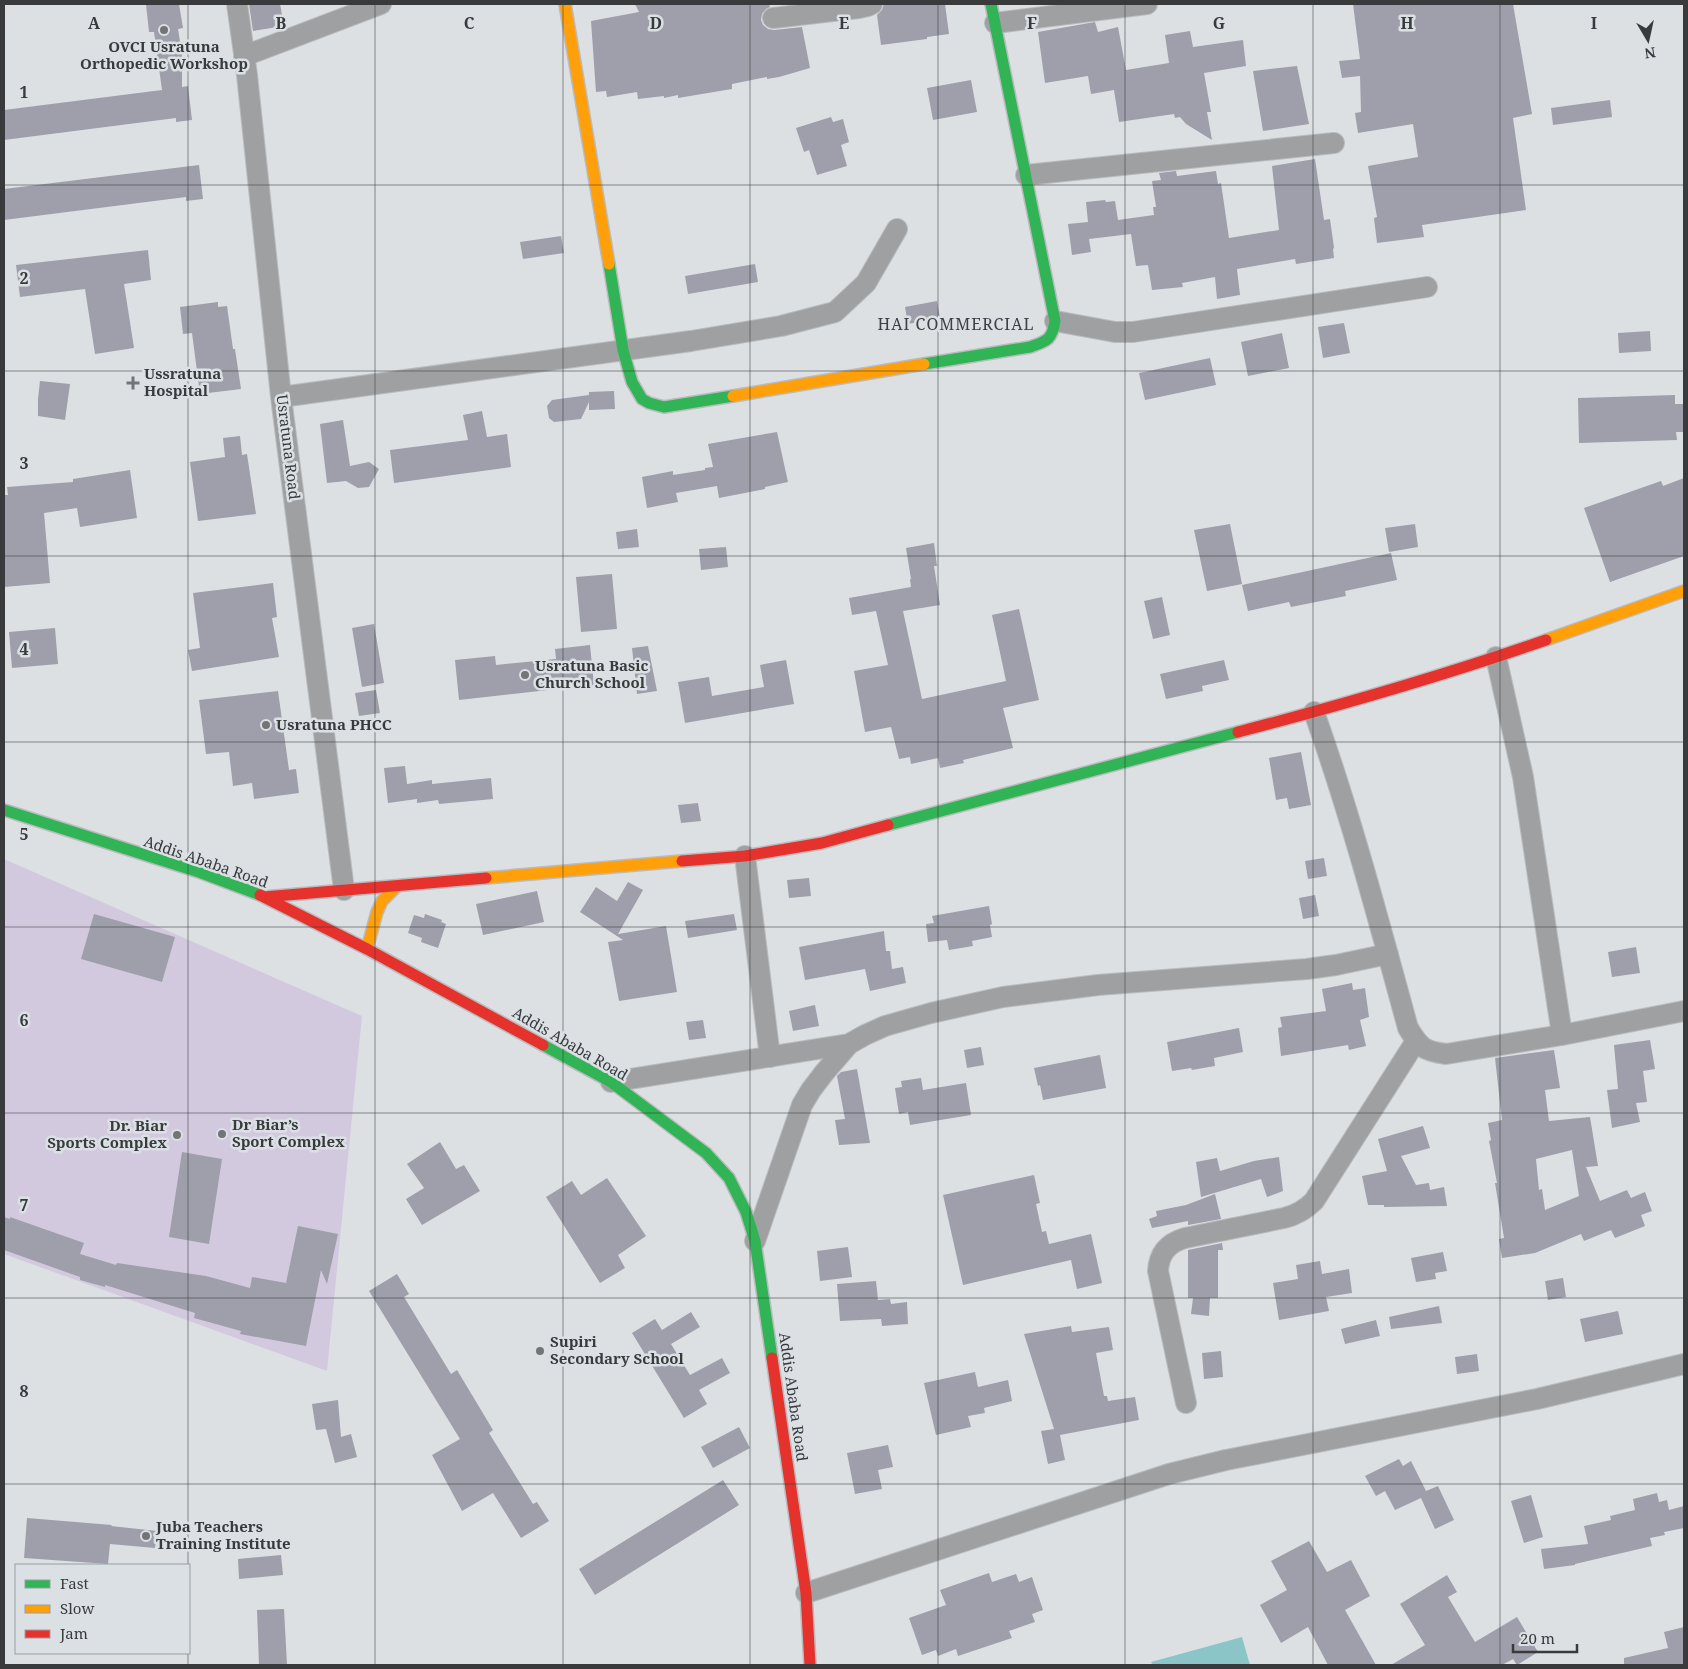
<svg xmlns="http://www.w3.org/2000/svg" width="1688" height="1669" viewBox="0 0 1688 1669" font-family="'Noto Serif',serif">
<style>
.green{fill:#d3c9df}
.water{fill:#8cc5c8}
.building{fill:#9e9faa;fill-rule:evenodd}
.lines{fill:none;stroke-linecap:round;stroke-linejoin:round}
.street-casing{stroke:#b9bbbd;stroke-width:22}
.fast-casing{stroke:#b9bbbd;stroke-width:14}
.slow-casing{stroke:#b9bbbd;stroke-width:14}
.jam-casing{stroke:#b9bbbd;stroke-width:14}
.street{stroke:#9fa0a2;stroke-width:20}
.fast{stroke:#30b455;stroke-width:11}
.slow{stroke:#ff9f0a;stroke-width:11}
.jam{stroke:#e5322d;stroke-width:11}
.grid{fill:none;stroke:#383a3c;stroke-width:1;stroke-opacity:0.55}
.poi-dot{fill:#727476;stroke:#dbe0e5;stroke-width:2}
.labels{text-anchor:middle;stroke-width:5;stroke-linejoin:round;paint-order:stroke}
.poi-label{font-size:15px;font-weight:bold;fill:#383a3c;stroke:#dbe0e5;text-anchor:start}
.street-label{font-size:15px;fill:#383a3c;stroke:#dbe0e5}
.neighbourhood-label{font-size:16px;letter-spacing:1px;fill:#3d4045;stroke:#dbe0e5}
.grid-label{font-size:16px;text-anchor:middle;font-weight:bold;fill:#383a3c;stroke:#dbe0e5;stroke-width:5;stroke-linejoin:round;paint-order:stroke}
</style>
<rect width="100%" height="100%" fill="#dde0e3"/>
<path class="green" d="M4,859L362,1016L327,1371L4,1254Z"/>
<path class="water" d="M1242,1637L1250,1665H1153L1151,1662Z"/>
<path class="building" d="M146,4H179L183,28L178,29L182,54V87L188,86L192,120L176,122V118L4,140V110L162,90L154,32H149Z
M249,4H280L284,26L253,31Z
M635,4H769L770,7L766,9L762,14L761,20L763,25L768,29L774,30L802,27L810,68L779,77L767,79V77L732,84V89L678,98V95L664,98V96L638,99L637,92L607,97L606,91L596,92L591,21L639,12Z
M884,4H945L949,34L927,37V39L881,45L877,15L882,10Z
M1353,4H1513L1532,114L1513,118L1526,210L1422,225L1424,237L1377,243L1374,218L1377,217L1368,166L1418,157L1413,124L1358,133L1355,113L1361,112L1360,76L1342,78L1339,61L1360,59Z
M1095,22L1098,32L1118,27L1126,70L1169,63L1165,35L1190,31L1193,47L1243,40L1246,66L1204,73L1211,112H1207L1212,140L1186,124L1180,117L1175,118L1174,114L1119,122L1114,90L1091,94L1088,76L1045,83L1038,32Z
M1297,66L1309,124L1263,131L1253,71Z
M971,80L977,112L933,120L927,88Z
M1610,100L1612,117L1553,125L1551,108Z
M831,117L833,122L843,119L849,142L841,145L847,166L817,175L809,150L804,152L796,128Z
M1315,159L1324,220L1330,219L1334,248L1333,249L1334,258L1296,264L1295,259L1237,269L1240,295L1217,299L1215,277L1182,283L1183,287L1152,290L1148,265L1136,266L1131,234L1089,239L1091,252L1072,255L1068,224L1088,222L1086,202L1105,200L1106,202L1115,201L1118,220L1154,215L1153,207H1156L1152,181L1161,180L1159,173L1176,171L1177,176L1216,171L1218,184L1221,183L1229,238L1279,230L1272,166Z
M199,165L203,199L186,201V197L4,220V189Z
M561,236L564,253L523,259L520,242Z
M148,250L151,280L124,284L134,348L95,354L85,289L20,297L16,265Z
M755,264L758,282L688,294L685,276Z
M937,301L940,318L908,324L905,307Z
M218,302V307L227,306L233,349H235L241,389L200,394L192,333L183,334L180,307Z
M1344,323L1350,353L1323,358L1318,327Z
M1650,331L1651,351L1619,353L1618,333Z
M1282,333L1289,368L1248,376L1241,342Z
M1210,358L1216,385L1145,400L1139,373Z
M40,381L70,384L65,420L38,416V399Z
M614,391L615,409L589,410V402L581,419L554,422L549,418L547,406L552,400L589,395V392Z
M1675,395V404H1684V432H1676L1677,440L1579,443L1578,398Z
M482,411L487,437L507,434L511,467L394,483L390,450L468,440L463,415Z
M343,420L350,466L369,462L379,469L369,487L358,488L346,481L327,483L320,424Z
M777,432L788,482L765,487V489L719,498L717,486L676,493L678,502L647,508L642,477L673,471V475L705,470V468L713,467L708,444Z
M240,436L242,455L247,454L256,514L198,521L190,462L225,457L223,438Z
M130,470L137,518L80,527L77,508L44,513L50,583L4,587V495H8L7,487L73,482V479Z
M1684,478V556L1610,582L1584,508L1661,481L1663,486Z
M1230,524L1242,584L1207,591L1194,530Z
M1415,524L1418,547L1389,552L1385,528Z
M637,529L639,547L618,549L616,532Z
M934,543L937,566H934L940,605L903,611L922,699L1006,681L992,615L1019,609L1039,700L1003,708L1013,748L963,760L964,763L940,768L938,758L911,764L910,757L899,759L891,727L865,732L854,671L888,665L876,611L852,615L849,598L911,587L910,579H911L906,548Z
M726,547L728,567L701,570L699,549Z
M1391,553L1397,580L1345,591L1346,596L1291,607L1289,602L1248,611L1242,585Z
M612,574L617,629L581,632L576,577Z
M273,583L277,617L272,618L279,657L192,671L188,650L200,648L193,593Z
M1162,597L1170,635L1153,639L1144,601Z
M374,624L384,683L362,687L352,628Z
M55,628L58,664L12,668L9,632Z
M590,645L594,685L459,700L455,660L495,656L496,665L556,659L555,649Z
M648,646L657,691L637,694L632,648Z
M786,660L794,704L685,723L678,682L709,677L712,696L764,687L760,665Z
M1224,660L1229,680L1202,686L1203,691L1166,699L1160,674Z
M376,690L380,713L359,716L355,693Z
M278,691L289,770L296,769L299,793L254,799L252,783L233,786L229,752L206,754L199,700Z
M1301,752L1311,805L1289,809L1287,798L1276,800L1269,758Z
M405,766L407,784L432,780V784L491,778L493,799L439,804L438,800L417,803V799L388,803L384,768Z
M698,803L701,821L681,823L678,805Z
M1324,858L1327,876L1308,879L1305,861Z
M809,878L811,896L789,898L787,880Z
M628,882L643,890L618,934L666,926L677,992L619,1001L608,942L623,940L580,912L596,887L617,901Z
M537,891L544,922L483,935L476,904Z
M1315,895L1319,916L1303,919L1299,898Z
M989,906L992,924L990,925L992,937L972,941L973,946L949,950L947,940L928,942L926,924L934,923L932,916Z
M94,914L175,937L162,982L81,959Z
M425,914L442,920L441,922L446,924L438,948L421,942L422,938L408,933L414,915L424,918Z
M734,914L737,930L688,938L685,921Z
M884,931L886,951H890L892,969L903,967L906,983L870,991L865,969L805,980L799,947Z
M1636,947L1640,973L1612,977L1608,952Z
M1352,983L1353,990L1365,988L1369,1017L1360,1020L1366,1046L1349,1050L1348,1045L1281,1056L1278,1028L1282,1027L1280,1017L1326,1011L1322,989Z
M815,1005L819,1026L793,1031L789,1011Z
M703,1020L706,1038L689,1040L686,1022Z
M1239,1028L1243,1052L1214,1058L1215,1066L1192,1070L1191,1068L1172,1071L1167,1042Z
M1650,1040L1655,1069L1643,1071L1647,1102L1636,1103L1640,1122L1612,1128L1607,1090L1618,1089L1614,1045Z
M981,1047L984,1065L967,1068L964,1050Z
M1554,1050L1560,1088L1545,1090L1549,1121L1590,1117L1598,1166L1586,1167L1600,1201L1627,1190L1631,1198L1645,1192L1652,1211L1641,1215L1645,1226L1615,1238L1611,1230L1584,1241L1581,1234L1535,1253L1502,1258L1499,1239L1504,1238L1495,1183H1497L1489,1141L1491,1140L1488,1123L1502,1120L1495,1058ZM1572,1150L1579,1196L1545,1210L1542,1189L1539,1190L1536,1159Z
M1100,1055L1106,1088L1043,1100L1040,1085L1038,1086L1034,1068Z
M857,1069L870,1143L839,1145L835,1120L845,1119L837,1076L841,1072Z
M921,1078L923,1090L966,1083L971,1115L910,1125L908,1112L899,1114L895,1088L902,1087L901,1081Z
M1423,1126L1430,1148L1401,1156L1416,1185L1429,1183L1430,1190L1444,1187L1447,1206L1384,1207V1205H1368L1362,1176L1387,1171L1378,1139Z
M440,1142L456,1169L464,1165L480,1191L422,1225L406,1199L424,1188L407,1164Z
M182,1152L222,1159L209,1244L169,1237Z
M1279,1157L1283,1191L1267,1197L1261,1179L1201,1197L1196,1162L1217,1158L1220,1171L1254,1161Z
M1034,1175L1040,1203L1036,1204L1042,1232L1046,1231L1049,1244L1091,1234L1102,1283L1077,1289L1071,1260L963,1285L943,1195Z
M607,1178L646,1236L618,1255L625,1268L600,1283L546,1197L572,1181L581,1195Z
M1215,1194L1221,1219L1188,1225V1221L1152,1228L1149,1219L1157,1216L1156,1211L1186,1205Z
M4,1217L10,1219V1217L84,1243L80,1254L116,1265L117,1263L206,1276L250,1288L252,1277L286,1283L298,1226L338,1234L327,1284L321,1270L306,1346L240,1334L241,1331L194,1318L195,1313L105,1285V1287L80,1280V1277L4,1250Z
M1222,1243L1223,1250H1218V1298H1210L1209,1316L1191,1314L1193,1298H1188V1250Z
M848,1247L852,1277L820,1281L817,1251Z
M1443,1252L1447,1271L1435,1273L1436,1279L1416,1282L1411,1258Z
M1320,1261L1322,1274L1349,1269L1352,1293L1326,1297L1329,1311L1279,1320L1273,1283L1298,1279L1296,1265Z
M397,1274L409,1294L404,1297L451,1374L457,1370L493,1430L489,1433L533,1504L537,1502L549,1521L521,1538L493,1493L462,1511L432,1455L460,1439L369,1291Z
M1563,1278L1566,1297L1548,1300L1545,1281Z
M876,1281L878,1300L890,1299L891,1304L907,1302L908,1324L882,1326L881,1319L840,1321L837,1284Z
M1439,1306L1442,1323L1391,1329L1389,1317Z
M1618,1311L1623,1334L1585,1342L1580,1319Z
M691,1312L700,1327L671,1344L690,1375L722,1358L730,1373L699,1390L707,1404L684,1418L632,1333L655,1319L662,1330Z
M1376,1320L1380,1336L1345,1344L1341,1329Z
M1071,1326L1072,1332L1109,1327L1113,1350L1096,1353L1104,1396H1107L1108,1401L1135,1397L1139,1420L1060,1435L1065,1460L1048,1464L1041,1431L1054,1429L1024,1334Z
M1221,1351L1223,1377L1204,1379L1202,1353Z
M1477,1354L1479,1371L1457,1374L1455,1357Z
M975,1372L978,1387L1008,1380L1012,1401L984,1408L985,1413L968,1416L971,1427L936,1435L924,1383Z
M338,1400L341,1437L351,1434L357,1457L335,1463L326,1429L316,1430L312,1404Z
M739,1427L750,1448L713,1468L701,1447Z
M888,1445L893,1467L878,1470L882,1489L855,1494L847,1453Z
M1399,1459L1403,1466L1411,1461L1426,1491L1438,1486L1454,1520L1435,1529L1421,1498L1395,1510L1385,1491L1376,1496L1365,1476Z
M723,1480L739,1505L595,1595L579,1569Z
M1657,1493L1659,1502L1667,1500L1669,1510L1684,1506V1528L1664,1532L1665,1535L1650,1538L1652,1546L1575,1564V1565L1544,1569L1541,1549L1588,1544L1584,1526L1611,1520L1610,1516L1635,1510L1633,1499Z
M1531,1495L1543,1537L1524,1543L1511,1501Z
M27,1518L112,1525L111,1526L157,1531L155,1548L110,1544L108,1564L24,1558Z
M1309,1541L1327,1572L1351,1560L1370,1596L1345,1610L1376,1665H1328L1308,1627L1281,1643L1260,1605L1287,1590L1271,1561Z
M281,1555L283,1575L239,1579L238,1559Z
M989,1573L992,1582L1016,1574L1019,1582L1032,1577L1043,1610L1032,1614L1035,1622L1009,1631L1012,1638L958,1656L956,1649L938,1656L936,1650L922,1655L909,1618L946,1605L940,1590Z
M1447,1575L1457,1592L1448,1597L1475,1642L1517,1617L1538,1652L1517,1665L1513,1659L1502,1665H1391L1425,1645L1400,1604Z
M284,1609L287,1665H259L257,1610Z
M1684,1627V1665H1624V1658L1668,1648L1664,1632Z"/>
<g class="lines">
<g class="street-casing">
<path id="street" d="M237,4L247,75L281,397L344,890
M773,18L859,8L868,6L872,4
M995,23L1147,4
M244,56L381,4
M1026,175L1334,143
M1055,321L1115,332H1133L1427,287
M281,397L691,341L781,326L835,312L866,283L897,229
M1496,657L1523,777L1562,1035
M1314,712C1351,816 1379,922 1408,1028C1420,1048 1424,1051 1446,1054L1562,1035L1684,1011
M745,856L770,1057
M611,1082L849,1044
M755,1241L802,1105L811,1090L824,1073L849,1044L865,1035L885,1026L931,1013L1003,997L1098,985L1307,969L1336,965L1388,954
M1186,1403L1158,1271C1159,1253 1168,1243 1185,1238L1284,1218C1297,1215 1305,1210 1314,1201L1416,1041
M806,1593L1169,1474L1226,1460L1537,1399L1684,1364"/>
</g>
<g class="fast-casing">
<path id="fast" d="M609,264L623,350L632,382L642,399L649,403L664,407L733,396
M924,364L1030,347C1047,341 1052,340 1055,321L991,4
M4,810L199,872L260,895
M888,825L1238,732
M543,1045L611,1082L706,1153L729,1178L746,1212L755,1241L772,1358"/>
</g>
<g class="slow-casing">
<path id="slow" d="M565,4L609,264
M733,396L924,364
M1546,640L1684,591
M486,878L682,861
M367,949L377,912L382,901L397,886"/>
</g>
<g class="jam-casing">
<path id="jam" d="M1238,732C1342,705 1445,675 1546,640
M682,861L745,856L822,843L888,825
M260,895L367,949L543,1045
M264,897L486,878
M772,1358L806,1593L810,1665"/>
</g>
<use href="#street" class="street"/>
<use href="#fast" class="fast"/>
<use href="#slow" class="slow"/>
<use href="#jam" class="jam"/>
</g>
<path class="grid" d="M188,4V1565M375,4V1665M563,4V1665M750,4V1665M938,4V1665M1125,4V1665M1313,4V1665M1500,4V1665M4,185H1684M4,371H1684M4,556H1684M4,742H1684M4,927H1684M4,1113H1684M4,1298H1684M4,1484H1684M188,1653V1665"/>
<g class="poi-dot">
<circle cx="164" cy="30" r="5"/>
<path d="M130.5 375.5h5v5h5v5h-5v5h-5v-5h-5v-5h5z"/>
<circle cx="525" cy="675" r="5"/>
<circle cx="266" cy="725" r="5"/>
<circle cx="222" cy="1134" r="5"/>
<circle cx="177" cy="1135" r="5"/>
<circle cx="540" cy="1351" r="5"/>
<circle cx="146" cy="1536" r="5"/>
</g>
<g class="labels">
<g class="poi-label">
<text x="164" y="52" text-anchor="middle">OVCI Usratuna<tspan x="164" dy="17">Orthopedic Workshop</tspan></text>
<text x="144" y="379">Ussratuna<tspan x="144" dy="17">Hospital</tspan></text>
<text x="535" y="671">Usratuna Basic<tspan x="535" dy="17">Church School</tspan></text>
<text x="276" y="730">Usratuna PHCC</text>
<text x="232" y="1130">Dr Biar’s<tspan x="232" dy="17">Sport Complex</tspan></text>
<text x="167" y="1131" text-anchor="end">Dr. Biar<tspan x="167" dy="17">Sports Complex</tspan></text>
<text x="550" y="1347">Supiri<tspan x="550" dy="17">Secondary School</tspan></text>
<text x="156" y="1532">Juba Teachers<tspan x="156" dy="17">Training Institute</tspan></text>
</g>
<g class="street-label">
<text transform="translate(288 447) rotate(83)" y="5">Usratuna Road</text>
<text transform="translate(206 862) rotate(19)" y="5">Addis Ababa Road</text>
<text transform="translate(570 1044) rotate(30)" y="5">Addis Ababa Road</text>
<text transform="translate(793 1397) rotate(82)" y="5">Addis Ababa Road</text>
</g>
<g class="neighbourhood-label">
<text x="956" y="330">HAI COMMERCIAL</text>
</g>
</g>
<g class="grid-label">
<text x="94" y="29">A</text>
<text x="281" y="29">B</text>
<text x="469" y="29">C</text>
<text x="656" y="29">D</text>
<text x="844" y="29">E</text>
<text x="1032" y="29">F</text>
<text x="1219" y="29">G</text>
<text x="1407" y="29">H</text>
<text x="1594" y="29">I</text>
<text x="24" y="98">1</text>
<text x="24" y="284">2</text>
<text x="24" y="469">3</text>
<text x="24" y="655">4</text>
<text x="24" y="840">5</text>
<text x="24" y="1026">6</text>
<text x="24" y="1211">7</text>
<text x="24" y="1397">8</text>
</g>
<rect width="1688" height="1669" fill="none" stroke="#383a3c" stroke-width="10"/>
<rect x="15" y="1564" width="175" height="90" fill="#dbe0e5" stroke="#9a9ea1"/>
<rect x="25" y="1580" width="25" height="8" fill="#30b455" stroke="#9a9ea1"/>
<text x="60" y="1589" font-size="15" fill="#383a3c">Fast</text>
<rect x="25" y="1605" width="25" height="8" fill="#ff9f0a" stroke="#9a9ea1"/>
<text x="60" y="1614" font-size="15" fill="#383a3c">Slow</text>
<rect x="25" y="1630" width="25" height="8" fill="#e5322d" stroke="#9a9ea1"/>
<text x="60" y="1639" font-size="15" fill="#383a3c">Jam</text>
<g transform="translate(1648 40) rotate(171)" stroke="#dbe0e5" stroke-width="4" paint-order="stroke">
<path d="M0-4L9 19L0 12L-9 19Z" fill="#383a3c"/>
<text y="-8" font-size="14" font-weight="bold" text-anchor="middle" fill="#383a3c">N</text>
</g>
<path d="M1513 1644v8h64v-8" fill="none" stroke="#383a3c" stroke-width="2.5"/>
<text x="1520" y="1644" font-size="15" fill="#383a3c" stroke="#dbe0e5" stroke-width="4" paint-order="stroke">20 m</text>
</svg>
